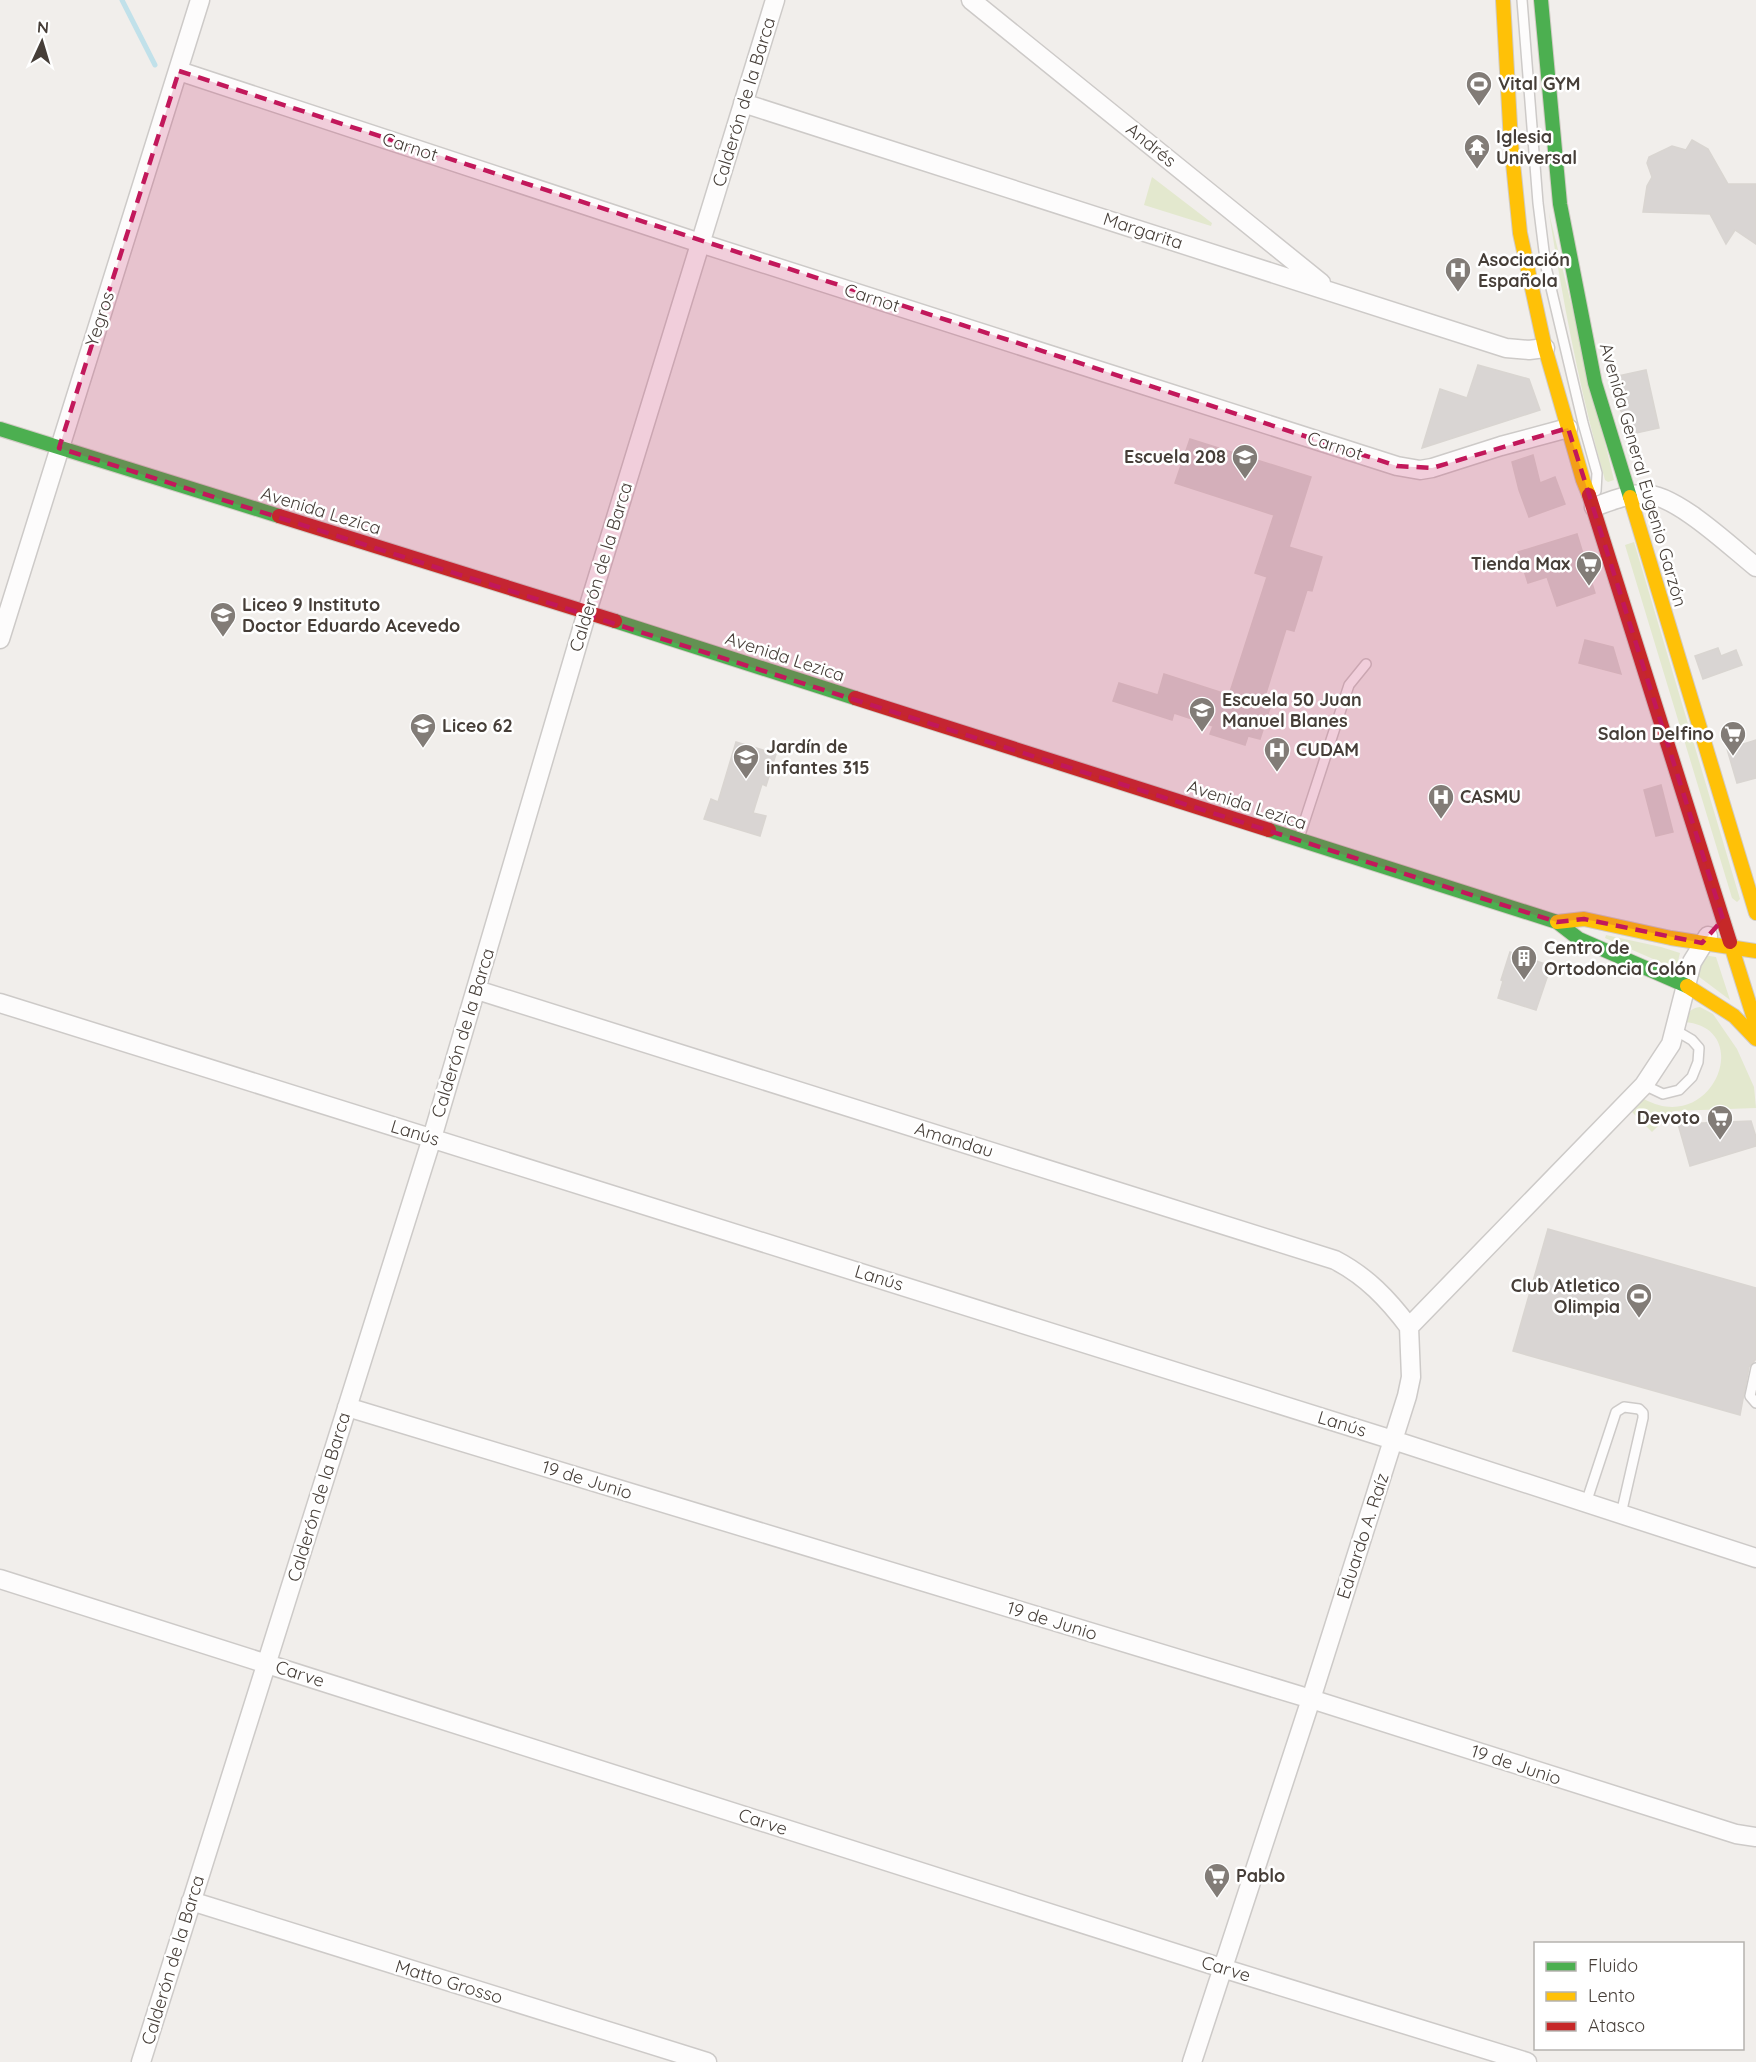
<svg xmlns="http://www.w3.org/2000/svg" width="1756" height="2062" viewBox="0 0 1756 2062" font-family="Quicksand,sans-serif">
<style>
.green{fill:#e3e8ce}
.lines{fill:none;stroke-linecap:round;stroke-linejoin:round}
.stream{stroke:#c1e1ea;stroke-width:5}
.building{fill:#d9d5d3;stroke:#d9d5d1;stroke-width:1.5}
.lane-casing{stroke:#cdcac8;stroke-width:12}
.street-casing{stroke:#cdcac8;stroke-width:21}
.fast-casing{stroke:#d1cbc4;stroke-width:16}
.slow-casing{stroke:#d1cbc4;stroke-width:16}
.jam-casing{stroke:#d1cbc4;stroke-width:16}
.lane{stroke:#fdfcfc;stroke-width:9}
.street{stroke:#fdfcfc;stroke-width:18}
.fast{stroke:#4caf50;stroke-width:14}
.slow{stroke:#ffc107;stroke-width:14}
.jam{stroke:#c62828;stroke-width:14}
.marked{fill:#c2185b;fill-opacity:0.2;stroke:#c2185b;stroke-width:4.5;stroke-dasharray:12 8;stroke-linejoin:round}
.labels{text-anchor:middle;stroke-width:5;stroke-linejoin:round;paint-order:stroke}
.poi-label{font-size:18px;font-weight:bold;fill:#463e38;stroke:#fff;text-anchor:start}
.street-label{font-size:18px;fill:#463e38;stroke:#fff}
</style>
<rect width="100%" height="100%" fill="#f1eeeb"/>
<path class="green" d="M1152,177L1212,223L1211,226L1144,205Z
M1549,213L1614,480L1608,482L1605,480C1580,392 1563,302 1549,213Z
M1634,542L1740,899L1737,902L1732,898L1625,545Z
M1606,935L1661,947L1680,953L1676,969L1605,938Z
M1703,955L1716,957L1730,1000L1698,976L1697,972Z
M1700,1007L1713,1014L1737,1049L1754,1087L1756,1108L1673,1111L1652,1132L1632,1112L1644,1099C1713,1137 1756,1027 1684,1022C1688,1013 1690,1008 1700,1007Z"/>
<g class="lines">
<path class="stream" d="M122,0L155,65"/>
</g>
<path class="building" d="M1692,140L1708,149L1728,184H1756V244L1735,230L1726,244L1710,214L1643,212L1647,186L1652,177L1647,163L1649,157L1672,146L1686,150Z
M1478,365L1529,379L1540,410L1422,448L1440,389L1467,398Z
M1646,370L1659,428L1632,434L1620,409L1613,377Z
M1190,439L1311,477L1289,547L1322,557L1312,591L1307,590L1294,631L1286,629L1262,706L1270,708L1260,739L1248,736L1245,745L1210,734L1213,726L1174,713L1172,720L1113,701L1119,683L1158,695L1164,674L1229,695L1267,577L1255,573L1274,515L1175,483Z
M1533,455L1540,483L1555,477L1565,504L1529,517L1519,490L1512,462Z
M1577,534L1595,593L1557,606L1547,577L1528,583L1518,552Z
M1585,640L1613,647L1621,674L1579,663Z
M1718,648L1721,656L1736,650L1742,665L1703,679L1695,656Z
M1756,740V778L1737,783L1727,749Z
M736,742L776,754L766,786L762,784L753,813L766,816L760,836L704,819L711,799L718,802Z
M1661,785L1673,832L1656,836L1644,790Z
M1510,952L1551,966L1536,1010L1498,998L1503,981L1501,980Z
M1751,1121L1756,1137V1146L1690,1166L1678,1124Z
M1548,1229L1756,1288V1359L1749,1367L1740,1415L1513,1351Z"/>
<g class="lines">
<g class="lane-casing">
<path id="lane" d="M1522,0L1538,203L1546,267L1583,423L1597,473L1596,491
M1299,838L1349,685L1366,664
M1644,1085L1663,1094L1679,1090L1692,1077L1698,1062L1699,1048L1692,1040L1675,1030
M1756,1368L1750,1396L1756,1403
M1586,1503L1616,1412L1624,1407L1639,1409L1643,1413V1418L1621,1514"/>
</g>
<g class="street-casing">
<path id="street" d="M971,0L1321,283
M179,71L700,243L1397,466L1420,470L1432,468L1501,446L1568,428
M743,103L1506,348L1529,350L1545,348
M1594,507C1611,501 1627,494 1644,494C1676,494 1731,547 1756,567
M0,639L200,0
M477,990L1335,1260C1366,1276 1388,1299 1409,1327
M0,1003L1393,1440L1756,1558
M347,1407L1311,1699L1736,1834L1756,1837
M0,1579L1222,1968L1527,2062
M191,1901L707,2062
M141,2062L432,1138L587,612L775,0
M1192,2062L1311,1699L1407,1396L1411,1377L1409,1327L1644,1085L1671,1044L1692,962L1708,936"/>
</g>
<g class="fast-casing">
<path id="fast" d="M1541,0L1560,204L1595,383L1630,497
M0,429L279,516
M615,621L855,698
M1269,830L1557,922L1579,939L1687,986"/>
</g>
<g class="slow-casing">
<path id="slow" d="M1503,0L1511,143L1520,233L1545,348L1583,480L1589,495
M1630,497L1756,913
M1557,922L1584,919L1671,938L1756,951
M1730,942L1756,1025
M1687,986L1734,1016L1756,1039"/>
</g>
<g class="jam-casing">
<path id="jam" d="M1589,495L1730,942
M279,516L615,621
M855,698L1269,830"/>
</g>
<use href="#lane" class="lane"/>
<use href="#street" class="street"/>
<use href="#fast" class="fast"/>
<use href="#slow" class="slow"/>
<use href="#jam" class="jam"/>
</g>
<path class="marked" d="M179,71L1397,466L1432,468L1568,428L1723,919L1702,943L1584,919L1557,922L59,448Z"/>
<defs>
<g id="stadium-pin" transform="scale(1.35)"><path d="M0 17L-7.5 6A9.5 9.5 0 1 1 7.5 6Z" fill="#827c77" stroke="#fff"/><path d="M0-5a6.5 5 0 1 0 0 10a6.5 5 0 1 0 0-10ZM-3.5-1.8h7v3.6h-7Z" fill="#fff"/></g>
<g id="temple-pin" transform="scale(1.35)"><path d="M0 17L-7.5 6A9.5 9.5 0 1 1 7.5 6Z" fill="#827c77" stroke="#fff"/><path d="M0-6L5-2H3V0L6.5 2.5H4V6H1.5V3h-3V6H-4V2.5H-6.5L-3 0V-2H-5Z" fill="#fff"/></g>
<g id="hospital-pin" transform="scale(1.35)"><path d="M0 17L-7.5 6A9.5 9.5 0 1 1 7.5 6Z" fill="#827c77" stroke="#fff"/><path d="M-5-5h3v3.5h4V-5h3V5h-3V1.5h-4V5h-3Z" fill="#fff"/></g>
<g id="school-pin" transform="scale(1.35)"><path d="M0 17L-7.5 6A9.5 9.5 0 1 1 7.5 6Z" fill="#827c77" stroke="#fff"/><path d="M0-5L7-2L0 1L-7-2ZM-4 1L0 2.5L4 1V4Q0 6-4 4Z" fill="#fff"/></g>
<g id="supermarket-pin" transform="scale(1.35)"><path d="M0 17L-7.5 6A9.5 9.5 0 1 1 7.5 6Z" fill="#827c77" stroke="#fff"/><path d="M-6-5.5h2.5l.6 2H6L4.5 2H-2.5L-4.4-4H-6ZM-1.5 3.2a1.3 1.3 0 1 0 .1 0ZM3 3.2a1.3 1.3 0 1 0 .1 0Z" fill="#fff"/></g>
<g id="building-pin" transform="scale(1.35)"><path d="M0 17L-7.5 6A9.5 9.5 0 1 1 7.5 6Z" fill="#827c77" stroke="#fff"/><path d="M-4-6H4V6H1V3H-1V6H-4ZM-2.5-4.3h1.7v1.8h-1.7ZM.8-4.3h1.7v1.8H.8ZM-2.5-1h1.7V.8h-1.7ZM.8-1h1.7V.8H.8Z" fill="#fff"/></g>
</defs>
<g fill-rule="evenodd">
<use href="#stadium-pin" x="1479" y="84"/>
<use href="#temple-pin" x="1477" y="147"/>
<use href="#hospital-pin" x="1458" y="270"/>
<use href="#school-pin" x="1245" y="457"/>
<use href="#supermarket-pin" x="1589" y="564"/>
<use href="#school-pin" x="223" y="615"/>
<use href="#school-pin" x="1202" y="710"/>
<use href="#school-pin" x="423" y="726"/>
<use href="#supermarket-pin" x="1733" y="734"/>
<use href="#hospital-pin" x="1277" y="750"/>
<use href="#school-pin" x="746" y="757"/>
<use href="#hospital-pin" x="1441" y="797"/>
<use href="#building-pin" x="1524" y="958"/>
<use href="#supermarket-pin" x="1720" y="1118"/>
<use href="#stadium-pin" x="1639" y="1296"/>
<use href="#supermarket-pin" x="1217" y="1876"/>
</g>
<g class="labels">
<g class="poi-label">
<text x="1498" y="90">Vital GYM</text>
<text x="1496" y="143">Iglesia<tspan x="1496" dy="21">Universal</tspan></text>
<text x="1478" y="266">Asociación<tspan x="1478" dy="21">Española</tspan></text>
<text x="1226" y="463" text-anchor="end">Escuela 208</text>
<text x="1570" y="570" text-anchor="end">Tienda Max</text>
<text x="242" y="611">Liceo 9 Instituto<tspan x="242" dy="21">Doctor Eduardo Acevedo</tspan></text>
<text x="1222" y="706">Escuela 50 Juan<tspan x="1222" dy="21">Manuel Blanes</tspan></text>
<text x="442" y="732">Liceo 62</text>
<text x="1714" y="740" text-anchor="end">Salon Delfino</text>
<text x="766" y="753">Jardín de<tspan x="766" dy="21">infantes 315</tspan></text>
<text x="1296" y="756">CUDAM</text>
<text x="1460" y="803">CASMU</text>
<text x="1544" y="954">Centro de<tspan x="1544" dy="21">Ortodoncia Colón</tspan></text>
<text x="1700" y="1124" text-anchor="end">Devoto</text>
<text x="1620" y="1292" text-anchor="end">Club Atletico<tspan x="1620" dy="21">Olimpia</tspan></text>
<text x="1236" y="1882">Pablo</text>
</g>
<g class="street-label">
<text transform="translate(744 102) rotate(-73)" y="6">Calderón de la Barca</text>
<text transform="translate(1151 145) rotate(39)" y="6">Andrés</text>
<text transform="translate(410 147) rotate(18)" y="6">Carnot</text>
<text transform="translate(1143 231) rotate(18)" y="6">Margarita</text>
<text transform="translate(872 298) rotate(18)" y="6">Carnot</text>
<text transform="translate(100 319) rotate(-72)" y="6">Yegros</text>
<text transform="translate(1335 446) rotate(18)" y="6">Carnot</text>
<text transform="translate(1643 475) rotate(74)" y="6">Avenida General Eugenio Garzón</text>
<text transform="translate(321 511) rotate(17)" y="6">Avenida Lezica</text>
<text transform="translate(601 567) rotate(-73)" y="6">Calderón de la Barca</text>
<text transform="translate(785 657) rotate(18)" y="6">Avenida Lezica</text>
<text transform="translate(1247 805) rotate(18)" y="6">Avenida Lezica</text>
<text transform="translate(463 1033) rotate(-73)" y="6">Calderón de la Barca</text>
<text transform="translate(415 1133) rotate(17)" y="6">Lanús</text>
<text transform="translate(954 1140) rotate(17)" y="6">Amandau</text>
<text transform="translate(879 1278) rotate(17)" y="6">Lanús</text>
<text transform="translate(1342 1424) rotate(17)" y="6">Lanús</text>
<text transform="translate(587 1480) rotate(17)" y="6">19 de Junio</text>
<text transform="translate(319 1497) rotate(-73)" y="6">Calderón de la Barca</text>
<text transform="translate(1363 1536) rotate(-72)" y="6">Eduardo A. Raíz</text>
<text transform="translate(1052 1621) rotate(17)" y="6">19 de Junio</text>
<text transform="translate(300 1674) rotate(18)" y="6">Carve</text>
<text transform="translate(1516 1765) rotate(18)" y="6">19 de Junio</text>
<text transform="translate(763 1822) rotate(18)" y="6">Carve</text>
<text transform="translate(173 1960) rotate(-73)" y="6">Calderón de la Barca</text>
<text transform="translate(1226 1969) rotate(17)" y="6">Carve</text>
<text transform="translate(449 1982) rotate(17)" y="6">Matto Grosso</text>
</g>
</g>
<rect x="1534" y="1942" width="210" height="108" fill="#ffffff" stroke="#b5b2af" stroke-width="1.5"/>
<rect x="1546" y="1962" width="30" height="9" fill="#4caf50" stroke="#b5b2af" stroke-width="1.5"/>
<text x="1588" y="1972" font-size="18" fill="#463e38">Fluido</text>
<rect x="1546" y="1992" width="30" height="9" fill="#ffc107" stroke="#b5b2af" stroke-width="1.5"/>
<text x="1588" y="2002" font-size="18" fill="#463e38">Lento</text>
<rect x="1546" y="2022" width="30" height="9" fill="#c62828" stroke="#b5b2af" stroke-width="1.5"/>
<text x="1588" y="2032" font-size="18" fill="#463e38">Atasco</text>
<g transform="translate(42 42) rotate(4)" stroke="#ffffff" stroke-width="4.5" paint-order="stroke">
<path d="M0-4.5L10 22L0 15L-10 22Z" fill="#463e38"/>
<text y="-9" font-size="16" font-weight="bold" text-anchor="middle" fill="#463e38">N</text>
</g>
</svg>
